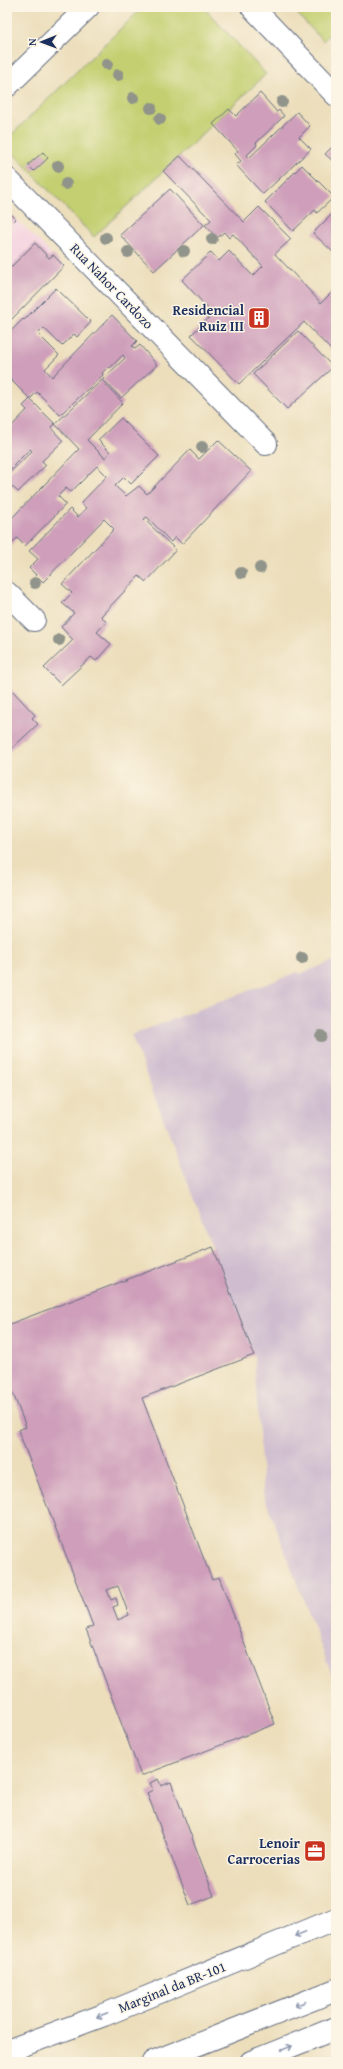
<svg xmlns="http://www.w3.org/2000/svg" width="343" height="2069" viewBox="0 0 343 2069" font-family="'Gentium Book Plus',serif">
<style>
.built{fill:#f3cfe0}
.industrial{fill:#cfbdcf}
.green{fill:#c3cf70;stroke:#6f7f67}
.building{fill:#ce9eba;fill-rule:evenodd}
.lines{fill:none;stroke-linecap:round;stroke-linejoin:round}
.minor-casing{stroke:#646c7f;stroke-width:24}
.tertiary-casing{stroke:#646c7f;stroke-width:24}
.primary-casing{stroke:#646c7f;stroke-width:24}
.motorway-casing{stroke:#646c7f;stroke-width:24}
.minor{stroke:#fff;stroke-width:22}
.tertiary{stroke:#fff;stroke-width:22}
.primary{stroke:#fff;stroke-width:22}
.motorway{stroke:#fff;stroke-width:22}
.tree{fill:#90948a}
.oneway{stroke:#8d97ae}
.labels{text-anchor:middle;stroke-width:3;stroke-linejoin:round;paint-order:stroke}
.street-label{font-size:14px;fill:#1b2f5e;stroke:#fcf5e5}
.poi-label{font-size:14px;font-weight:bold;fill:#1b2f5e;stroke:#fcf5e5;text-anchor:end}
</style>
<rect width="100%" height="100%" fill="#fcf5e5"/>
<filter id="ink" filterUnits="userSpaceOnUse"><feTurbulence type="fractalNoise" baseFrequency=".025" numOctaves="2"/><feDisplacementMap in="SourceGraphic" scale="8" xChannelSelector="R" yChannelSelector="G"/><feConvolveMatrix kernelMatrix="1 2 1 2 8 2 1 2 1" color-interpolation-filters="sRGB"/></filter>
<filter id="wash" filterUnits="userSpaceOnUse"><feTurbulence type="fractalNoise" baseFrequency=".012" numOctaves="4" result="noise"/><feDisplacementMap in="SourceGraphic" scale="16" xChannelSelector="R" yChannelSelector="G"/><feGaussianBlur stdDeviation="0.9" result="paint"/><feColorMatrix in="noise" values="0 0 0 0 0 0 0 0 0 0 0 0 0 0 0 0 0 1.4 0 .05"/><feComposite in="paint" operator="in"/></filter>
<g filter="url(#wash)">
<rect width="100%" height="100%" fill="#ecdebb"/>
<path class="built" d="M7,210L64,266L7,324Z"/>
<path class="industrial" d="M336,960V1686L263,1493L254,1355L131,1035L298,972L300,974Z"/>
<path class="green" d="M143,7H203L266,74L94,237L7,147V139Z
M291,7H336V28L323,41Z"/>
<g id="blocks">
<path class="building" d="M260,93L277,112L279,110L284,116L256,143L257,145L247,155L249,158L297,112L310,126L299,137L311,149L263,194L236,165L241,161L235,154L238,151L213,124L229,109L236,116Z
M332,147L336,151V164L325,154Z
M43,152L48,158L34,171L28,165Z
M180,156L244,222L259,207L291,239L275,254L321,303L336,288V355L304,322L239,384L191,335L213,314L182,280L211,252L219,261L229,251L253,276L263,266L233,234L229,238L224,232L217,238L205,225L211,220L163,171Z
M302,165L334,197L317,213L315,210L293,231L265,202Z
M170,189L204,225L154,271L120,235Z
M7,210L16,219L7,228Z
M336,210V255L313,233Z
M35,243L49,258L53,255L64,266L7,324V271Z
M56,288L91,322L77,337L74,334L62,346L44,328L38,334L59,355L45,369L52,377L112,315L137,341L132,346L135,349L140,345L157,365L121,398L103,379L125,358L123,355L110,368L108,367L102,373L103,375L60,415L37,392L30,399L7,376V333L8,334L23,319L24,320Z
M298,331L333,367L287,409L253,374Z
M102,380L123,403L87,440L105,458L110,452L98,440L121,418L159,456L131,484L124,477L115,486L126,496L139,486L147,494L190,450L199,459L218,440L251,471L182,544L175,537L171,542L147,517L144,519L176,550L146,582L139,576L101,616L106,622L97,632L111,644L96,661L91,657L61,685L44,668L73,640L61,627L74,613L62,603L72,593L62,584L114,529L104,519L43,582L29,568L38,559L29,551L70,509L78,517L86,508L81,503L107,476L97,466L71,492L66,488L58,496L66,504L25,546L17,538L9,547L7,545V523L79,449L55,424Z
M30,399L55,424L51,428L63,441L42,461L46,465L18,492L7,482V475L32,451L30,449L7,472V431L27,410L23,406Z
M11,689L35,715L32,718L38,724L7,753V693Z
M213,1247L254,1355L142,1398L212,1580L219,1577L275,1724L141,1776L86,1629L93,1626L18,1430L26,1427L7,1378V1325ZM118,1586L129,1615L118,1620L113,1607L118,1605L116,1598L111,1600L107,1590Z
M158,1779L161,1786L171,1782L214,1896L190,1905L147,1793L153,1790L150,1783Z"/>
</g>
</g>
<g filter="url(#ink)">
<use href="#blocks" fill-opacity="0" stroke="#646c7f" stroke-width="1"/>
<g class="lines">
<g class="minor-casing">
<path id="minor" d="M252,7L336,95
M7,179L266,444
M7,593L34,620"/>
</g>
<g class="tertiary-casing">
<path id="tertiary" d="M7,86L88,7"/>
</g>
<g class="primary-casing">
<path id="primary" d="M7,2051L104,2015L336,1919"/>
</g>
<g class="motorway-casing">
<path id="motorway" d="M153,2062L336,1990
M251,2062L336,2028"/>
</g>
<use href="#minor" class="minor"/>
<use href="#tertiary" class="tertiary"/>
<use href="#primary" class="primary"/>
<use href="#motorway" class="motorway"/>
</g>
<g class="tree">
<circle cx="107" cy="64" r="6"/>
<circle cx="118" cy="75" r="6"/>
<circle cx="133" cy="98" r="6"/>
<circle cx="282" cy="102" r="6"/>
<circle cx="151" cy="108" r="6"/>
<circle cx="160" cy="119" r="6"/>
<circle cx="58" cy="166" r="6"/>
<circle cx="66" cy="184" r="6"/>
<circle cx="106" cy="238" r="6"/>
<circle cx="212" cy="239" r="6"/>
<circle cx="184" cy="251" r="6"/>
<circle cx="128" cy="252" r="6"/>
<circle cx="202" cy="447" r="6"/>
<circle cx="260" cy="568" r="6"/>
<circle cx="241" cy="573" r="6"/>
<circle cx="35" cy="583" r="6"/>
<circle cx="59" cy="640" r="6"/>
<circle cx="302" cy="958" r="6"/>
<circle cx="321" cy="1036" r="6"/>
</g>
<defs><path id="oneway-shaft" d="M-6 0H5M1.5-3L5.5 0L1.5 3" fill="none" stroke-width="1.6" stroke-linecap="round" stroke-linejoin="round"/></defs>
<g class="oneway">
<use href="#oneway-shaft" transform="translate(300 1934) rotate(158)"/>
<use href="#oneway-shaft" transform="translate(300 2004) rotate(159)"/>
<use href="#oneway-shaft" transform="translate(102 2015) rotate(159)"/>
<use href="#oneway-shaft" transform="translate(287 2048) rotate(-22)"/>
</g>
</g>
<defs>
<g id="building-square" transform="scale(1.15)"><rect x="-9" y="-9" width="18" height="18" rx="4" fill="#c8321e" stroke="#fcf5e5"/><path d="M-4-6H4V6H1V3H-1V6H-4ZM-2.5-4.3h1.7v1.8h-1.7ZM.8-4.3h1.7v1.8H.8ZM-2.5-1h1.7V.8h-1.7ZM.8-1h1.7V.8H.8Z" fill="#fff"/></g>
<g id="office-square" transform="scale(1.15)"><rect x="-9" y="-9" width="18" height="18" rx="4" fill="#c8321e" stroke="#fcf5e5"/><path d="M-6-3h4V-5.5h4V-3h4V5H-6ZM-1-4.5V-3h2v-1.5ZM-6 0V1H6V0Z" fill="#fff"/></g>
</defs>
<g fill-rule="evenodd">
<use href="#building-square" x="259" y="318"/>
<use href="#office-square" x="315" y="1851"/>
</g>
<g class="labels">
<g class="street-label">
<text transform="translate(112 286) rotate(46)" y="5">Rua Nahor Cardozo</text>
<text transform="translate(172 1987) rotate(-22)" y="5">Marginal da BR-101</text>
</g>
<g class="poi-label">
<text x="244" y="315">Residencial<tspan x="244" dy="16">Ruiz III</tspan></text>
<text x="300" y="1848">Lenoir<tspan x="300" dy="16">Carrocerias</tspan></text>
</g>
</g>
<rect width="343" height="2069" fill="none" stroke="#fcf5e5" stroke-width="24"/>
<g transform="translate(42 42) rotate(269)" stroke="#fcf5e5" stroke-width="3" paint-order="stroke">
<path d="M0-3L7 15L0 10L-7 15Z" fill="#1b2f5e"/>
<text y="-6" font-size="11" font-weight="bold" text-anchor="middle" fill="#1b2f5e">N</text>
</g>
</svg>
